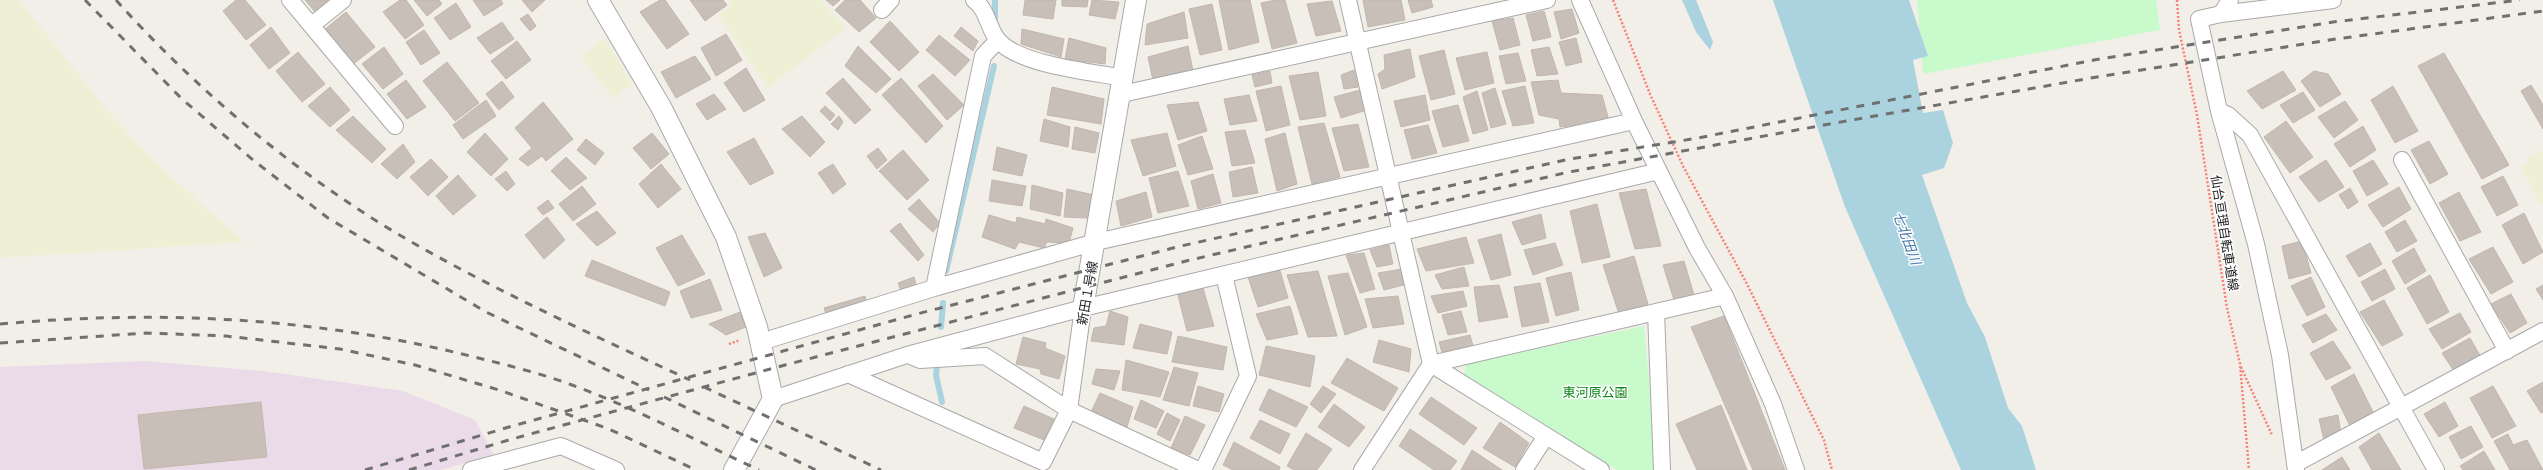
<svg xmlns="http://www.w3.org/2000/svg" width="2543" height="470" viewBox="0 0 2543 470" font-family="Cabin,'Noto Sans JP',sans-serif">
<style>
.industrial{fill:#ebdbe8}
.farmland{fill:#eef0d5}
.park{fill:#c8facc}
.water{fill:#aad3df}
.lines{fill:none;stroke-linecap:round;stroke-linejoin:round}
.stream{stroke:#aad3df;stroke-width:6}
.building{fill:#c7bfb8;stroke:#c4b6ab}
.minor-casing{stroke:#a9a9a9;stroke-width:18}
.tertiary-casing{stroke:#a9a9a9;stroke-width:22}
.path{stroke:#fa8072;stroke-width:2.5;stroke-dasharray:2 2;stroke-linecap:butt}
.minor{stroke:#fff;stroke-width:16}
.tertiary{stroke:#fff;stroke-width:20}
.rail{stroke:#707070;stroke-width:3;stroke-dasharray:8 8;stroke-linecap:butt}
.labels{text-anchor:middle;stroke-width:3;stroke-linejoin:round;paint-order:stroke}
.street-label{font-size:13px;fill:#222;stroke:#fff}
.park-label{font-size:13px;fill:#0c8416;stroke:#fff}
.water-label{font-size:14px;font-style:italic;fill:#4a7aab;stroke:#fff}
</style>
<rect width="100%" height="100%" fill="#f2efe9"/>
<path class="industrial" d="M145,361L263,371L403,391L475,420L494,455L441,470H0V367Z"/>
<path class="farmland" d="M0,0H19L99,100L131,137L167,173L244,242L0,258Z
M729,0H820L846,28L768,88L718,15L732,4Z
M604,38L632,84L613,99L582,57Z
M2543,150V204L2541,205L2520,167L2528,163L2526,159Z"/>
<path class="park" d="M1917,0H2156L2160,30L1923,74Z
M1644,326L1657,470H1617L1464,374L1466,364Z"/>
<path class="water" d="M1682,0H1696L1713,42L1710,50L1696,32Z
M1773,0H1909L1928,56L1913,60L1923,113L1943,110L1953,143L1944,168L1922,175L1967,303L1985,337L2008,408L2022,426L2036,470H1961L1845,207Z"/>
<g class="lines">
<path class="stream" d="M995,21V0
M946,271L994,66
M941,327L943,303
M937,364L936,375L942,402"/>
</g>
<path class="building" d="M236,0H245L266,25L246,40L223,11Z
M305,0H328L315,12Z
M400,0H406L424,25L405,39L383,12Z
M414,0H439L442,4L427,16Z
M473,0H501L503,4L484,16Z
M522,0H545L532,12Z
M660,0H665L689,34L667,49L640,12Z
M690,0H723L727,5L705,21Z
M826,0H840L833,6Z
M845,0H860L876,18L859,32L835,10Z
M1025,0H1056L1053,19L1023,15Z
M1062,0H1088L1087,7L1062,6Z
M1092,0L1119,2L1115,19L1089,15Z
M1219,0H1250L1259,42L1229,50Z
M1276,0H1285L1297,43L1272,49L1261,3Z
M1363,0H1401L1405,20L1368,27Z
M1408,0H1431L1433,7L1412,13Z
M1332,1L1341,31L1316,36L1307,4Z
M456,3L471,27L450,40L434,18Z
M1212,4L1222,50L1200,55L1189,9Z
M1572,9L1579,33L1561,39L1554,12Z
M1544,11L1551,37L1533,41L1526,15Z
M346,12L375,47L352,65L324,30Z
M1184,12L1188,38L1145,45L1147,24Z
M528,14L536,26L530,31L520,19Z
M1513,18L1520,45L1500,50L1492,21Z
M890,21L919,52L899,71L870,42Z
M502,22L514,39L490,54L477,38Z
M271,27L290,53L269,69L250,45Z
M961,27L978,41L973,51L954,36Z
M1022,29L1064,39L1061,57L1021,44Z
M424,30L440,53L421,65L406,42Z
M726,34L742,60L716,76L701,48Z
M939,35L970,60L955,76L926,50Z
M1069,38L1106,48L1105,64L1065,59Z
M1576,38L1582,62L1566,66L1559,42Z
M517,41L531,60L506,79L491,61Z
M858,46L891,79L876,93L845,66Z
M1188,46L1193,71L1153,80L1148,57Z
M384,47L403,74L383,89L362,64Z
M1549,47L1558,74L1537,76L1531,50Z
M1410,49L1415,77L1382,89L1378,74L1385,69L1384,55Z
M1444,50L1455,94L1431,100L1419,56Z
M298,52L325,84L302,102L276,71Z
M1487,52L1494,83L1465,90L1456,58Z
M1518,53L1526,81L1506,84L1499,56Z
M2444,53L2509,165L2482,179L2418,66Z
M695,56L711,79L676,98L661,72Z
M447,62L479,103L455,121L423,81Z
M746,68L765,100L744,112L724,83Z
M1354,70L1358,87L1344,89L1341,75Z
M1270,71L1272,83L1255,87L1252,75Z
M2283,71L2296,90L2262,109L2247,91Z
M2314,71L2328,74L2341,94L2320,107L2301,81Z
M1318,72L1326,116L1300,120L1289,76Z
M933,74L964,105L947,120L918,86Z
M843,78L871,110L855,124L826,93Z
M901,78L943,126L926,143L882,95Z
M406,80L426,107L407,119L387,94Z
M1558,80L1561,93L1602,95L1609,121L1560,127L1559,119L1539,115L1531,82Z
M502,81L514,97L499,110L486,94Z
M2531,85L2543,105V129L2521,91Z
M1281,86L1290,125L1266,131L1256,91Z
M1525,86L1534,123L1513,126L1502,91Z
M2393,86L2418,131L2395,143L2371,100Z
M330,87L350,110L330,127L308,106Z
M1052,87L1104,99L1101,124L1047,115Z
M1495,88L1506,124L1491,128L1482,93Z
M1360,90L1367,110L1341,118L1334,97Z
M1477,91L1488,130L1473,134L1463,97Z
M2303,92L2315,110L2293,123L2280,105Z
M714,94L726,109L707,120L696,104Z
M1249,95L1257,121L1230,125L1224,99Z
M1425,95L1430,120L1401,127L1394,101Z
M486,100L496,116L463,139L453,125Z
M2345,101L2358,120L2334,138L2318,117Z
M543,102L573,139L546,161L542,156L528,166L519,159L532,148L515,128Z
M1198,102L1207,131L1178,140L1167,105Z
M1458,105L1469,141L1443,147L1432,111Z
M825,106L835,115L830,121L820,111Z
M353,116L386,149L372,163L336,130Z
M802,116L825,142L810,157L782,129Z
M839,116L843,122L838,130L831,124Z
M1044,119L1070,127L1068,147L1040,141Z
M2286,121L2313,157L2290,173L2264,137Z
M1324,123L1340,177L1312,184L1298,127Z
M1358,124L1369,167L1344,171L1332,128Z
M1428,125L1437,153L1412,159L1404,130Z
M2363,126L2376,150L2350,167L2334,144Z
M1075,127L1099,133L1095,153L1072,149Z
M1245,130L1255,163L1232,166L1225,132Z
M485,133L508,159L491,176L467,152Z
M652,133L669,154L651,169L633,148Z
M1167,133L1176,166L1143,176L1131,140Z
M1285,133L1297,184L1277,191L1265,139Z
M1202,136L1213,169L1188,175L1178,145Z
M754,138L774,173L750,185L727,152Z
M586,139L604,153L595,165L577,150Z
M2429,141L2448,174L2430,184L2411,150Z
M403,144L415,162L397,179L381,164Z
M997,147L1027,155L1022,176L993,170Z
M878,148L887,160L877,169L867,156Z
M903,150L929,180L907,200L879,171Z
M566,157L587,178L570,190L551,171Z
M431,159L448,177L428,196L410,177Z
M2326,160L2344,187L2319,202L2299,177Z
M2373,160L2388,184L2367,196L2353,171Z
M661,164L681,189L658,208L639,184Z
M833,164L846,184L833,194L818,173Z
M1252,167L1258,193L1233,197L1229,172Z
M506,171L515,184L507,191L495,179Z
M1178,171L1189,206L1158,213L1149,178Z
M1213,174L1221,203L1198,209L1191,181Z
M458,175L476,196L453,215L436,196Z
M2503,176L2518,205L2497,216L2481,187Z
M992,180L1026,186L1022,206L989,201Z
M1032,185L1063,193L1060,216L1030,209Z
M582,186L596,204L573,221L559,204Z
M2399,187L2411,209L2383,227L2368,205Z
M2350,188L2358,202L2348,209L2339,195Z
M1067,189L1094,195L1088,218L1064,217Z
M1646,189L1661,246L1635,249L1619,193Z
M1146,192L1152,217L1121,226L1116,201Z
M2459,192L2481,232L2460,241L2439,203Z
M919,199L940,223L933,232L908,209Z
M548,200L554,208L543,215L537,208Z
M1597,204L1610,257L1582,263L1570,211Z
M597,211L616,233L597,246L576,224Z
M2524,213L2543,252L2523,264L2502,225Z
M1541,214L1546,238L1522,245L1512,222Z
M989,215L1016,223L1017,217L1045,224L1046,219L1073,228L1069,243L1047,242L1044,248L1019,242L1015,249L982,237Z
M547,217L565,240L544,259L525,235Z
M2405,220L2417,241L2397,252L2385,232Z
M900,223L924,255L918,261L890,231Z
M765,233L782,268L764,277L748,237Z
M1501,234L1511,275L1491,280L1478,240Z
M682,235L705,274L678,286L656,248Z
M1466,237L1474,263L1426,271L1417,249Z
M2302,241L2311,273L2289,279L2282,246Z
M1555,243L1563,265L1533,275L1524,250Z
M2370,243L2382,264L2359,277L2346,256Z
M1389,245L1393,264L1377,267L1370,250Z
M2493,247L2513,282L2491,294L2469,259Z
M2414,248L2426,271L2405,284L2392,261Z
M1364,253L1375,289L1360,293L1346,255Z
M1634,256L1648,304L1619,314L1603,265Z
M592,260L670,292L665,306L585,276Z
M1684,261L1694,295L1674,300L1663,265Z
M1279,267L1288,298L1258,307L1247,274Z
M1464,267L1469,286L1442,289L1435,275Z
M1402,269L1407,284L1384,290L1378,273Z
M2385,269L2395,289L2372,301L2361,282Z
M1318,271L1337,336L1308,337L1287,275Z
M1571,272L1579,310L1556,316L1546,278Z
M1348,273L1367,327L1345,335L1328,276Z
M2430,275L2449,312L2427,324L2407,288Z
M914,277L916,285L901,291L898,283Z
M2311,277L2325,307L2307,316L2291,286Z
M710,279L722,310L691,318L680,291Z
M1540,283L1549,322L1522,327L1514,287Z
M1499,285L1508,317L1479,322L1474,287Z
M2543,285V300L2536,289Z
M1203,288L1214,326L1187,331L1178,295Z
M1463,291L1467,306L1438,313L1431,296Z
M2511,294L2527,323L2510,333L2491,304Z
M865,296L866,304L827,317L824,308Z
M1398,296L1404,324L1373,328L1365,299Z
M2384,300L2403,335L2382,346L2360,312Z
M1290,306L1298,334L1267,340L1256,314Z
M1110,311L1128,317L1124,345L1091,341L1094,328L1106,326Z
M1461,311L1467,332L1448,335L1442,315Z
M740,312L746,327L726,335L709,324Z
M2460,313L2471,332L2442,349L2429,329Z
M2326,314L2337,330L2313,343L2302,325Z
M1724,316L1785,470H1753L1691,327Z
M1140,324L1172,332L1167,354L1133,348Z
M1470,335L1473,346L1442,352L1439,342Z
M1178,336L1227,347L1223,370L1172,362Z
M1023,337L1046,343L1045,348L1065,356L1059,379L1041,374L1040,369L1016,364Z
M2470,338L2482,359L2456,374L2442,353Z
M1379,340L1411,349L1409,372L1373,362Z
M2333,341L2351,368L2326,380L2310,353Z
M1266,346L1315,356L1310,387L1259,375Z
M1347,358L1398,388L1384,411L1331,383Z
M1126,360L1169,372L1160,397L1122,390Z
M1174,367L1198,373L1189,406L1163,400Z
M1096,369L1120,371L1114,390L1092,384Z
M2354,374L2374,414L2350,426L2331,387Z
M2543,382V412L2541,413L2527,391Z
M1198,386L1224,394L1219,412L1193,406Z
M1323,386L1336,394L1321,413L1310,404Z
M2493,386L2516,426L2492,438L2470,398Z
M1269,389L1308,407L1296,427L1259,410Z
M1100,393L1133,407L1127,427L1091,412Z
M1431,397L1477,428L1464,445L1419,414Z
M1141,400L1164,411L1156,428L1134,419Z
M261,402L267,457L144,469L138,415Z
M2445,402L2458,426L2439,437L2424,414Z
M1334,404L1365,427L1349,447L1318,427Z
M1721,405L1747,470H1697L1676,424Z
M1024,406L1054,419L1044,440L1014,428Z
M1167,413L1180,420L1170,441L1157,434Z
M2338,415L2341,434L2324,440L2319,419Z
M1185,416L1205,425L1190,455L1171,448Z
M1260,420L1290,434L1280,454L1250,438Z
M1500,422L1529,443L1515,467L1483,448Z
M2471,426L2483,447L2461,459L2449,437Z
M1410,429L1457,461L1450,470H1434L1399,446Z
M1306,433L1332,449L1317,470H1294L1287,466Z
M2379,433L2401,470H2372L2359,447Z
M2508,434L2513,445L2527,440L2543,470H2510L2494,441Z
M1234,442L1280,467L1279,470H1233L1223,465Z
M1472,450L1502,470H1461Z
M2484,451L2495,470H2463L2460,466Z
M2342,457L2350,470H2322Z"/>
<g class="lines">
<g class="minor-casing">
<path id="minor" d="M290,0L395,126
M974,0C987,9 988,27 997,39C1017,65 1092,72 1124,78
M1348,0L1431,364L1601,470
M1580,0L1634,121L1697,248L1725,296L1773,404L1796,470
M2230,0L2221,14L2199,19L2219,111L2256,244L2280,355L2296,470
M882,10L891,0
M2221,14L2333,0
M312,25L343,0
M1122,94L1547,0
M2219,111L2228,115L2250,135L2436,470
M2402,160L2507,351
M934,288L983,56L998,40
M1656,312L1662,470
M761,342L934,288L1096,242L1634,121
M913,357L920,360L985,356L1069,410L1198,470
M848,374L1043,462L1069,410L1083,308
M773,399L907,355L1083,308L1659,171
M2295,464L2543,331
M471,470L561,446L616,470
M1203,470L1248,376L1224,275
M1362,470L1431,364L1725,296
M1524,470L1546,436"/>
</g>
<g class="tertiary-casing">
<path id="tertiary" d="M598,0L661,107L726,237L757,327L773,399L734,470
M1083,308L1136,0"/>
</g>
<path class="path" d="M1613,0L1650,94L1683,166L1747,284L1824,440L1832,470
M2177,0L2179,30L2197,115L2227,308L2240,364L2249,470
M729,344L740,340
M2241,367L2272,435"/>
<use href="#minor" class="minor"/>
<use href="#tertiary" class="tertiary"/>
<path class="rail" d="M85,0L182,99L253,160L328,218L486,312L649,390
M116,0C199,93 306,182 415,244C503,294 597,337 690,380
M0,324C156,310 310,317 462,354C499,363 537,372 572,385C637,409 697,441 759,470
M0,343L146,333L226,336L340,349L415,365L499,390L609,429L696,470
M704,387L881,470
M664,397L816,470
M365,470L509,427L917,314L1181,246L1570,159L1698,138L2094,60L2333,22L2520,0
M409,470L512,439L785,365L1186,261L1569,172L1835,123L2097,77L2336,39L2543,11"/>
</g>
<g class="labels">
<g class="street-label">
<text transform="translate(2225 233) rotate(81)" y="5">仙台亘理自転車道線</text>
<text transform="translate(1087 293) rotate(-80)" y="5">新田１号線</text>
</g>
<g class="park-label">
<text x="1595" y="397">東河原公園</text>
</g>
<g class="water-label">
<text transform="translate(1907 238) rotate(70)" y="5">七北田川</text>
</g>
</g>
</svg>
